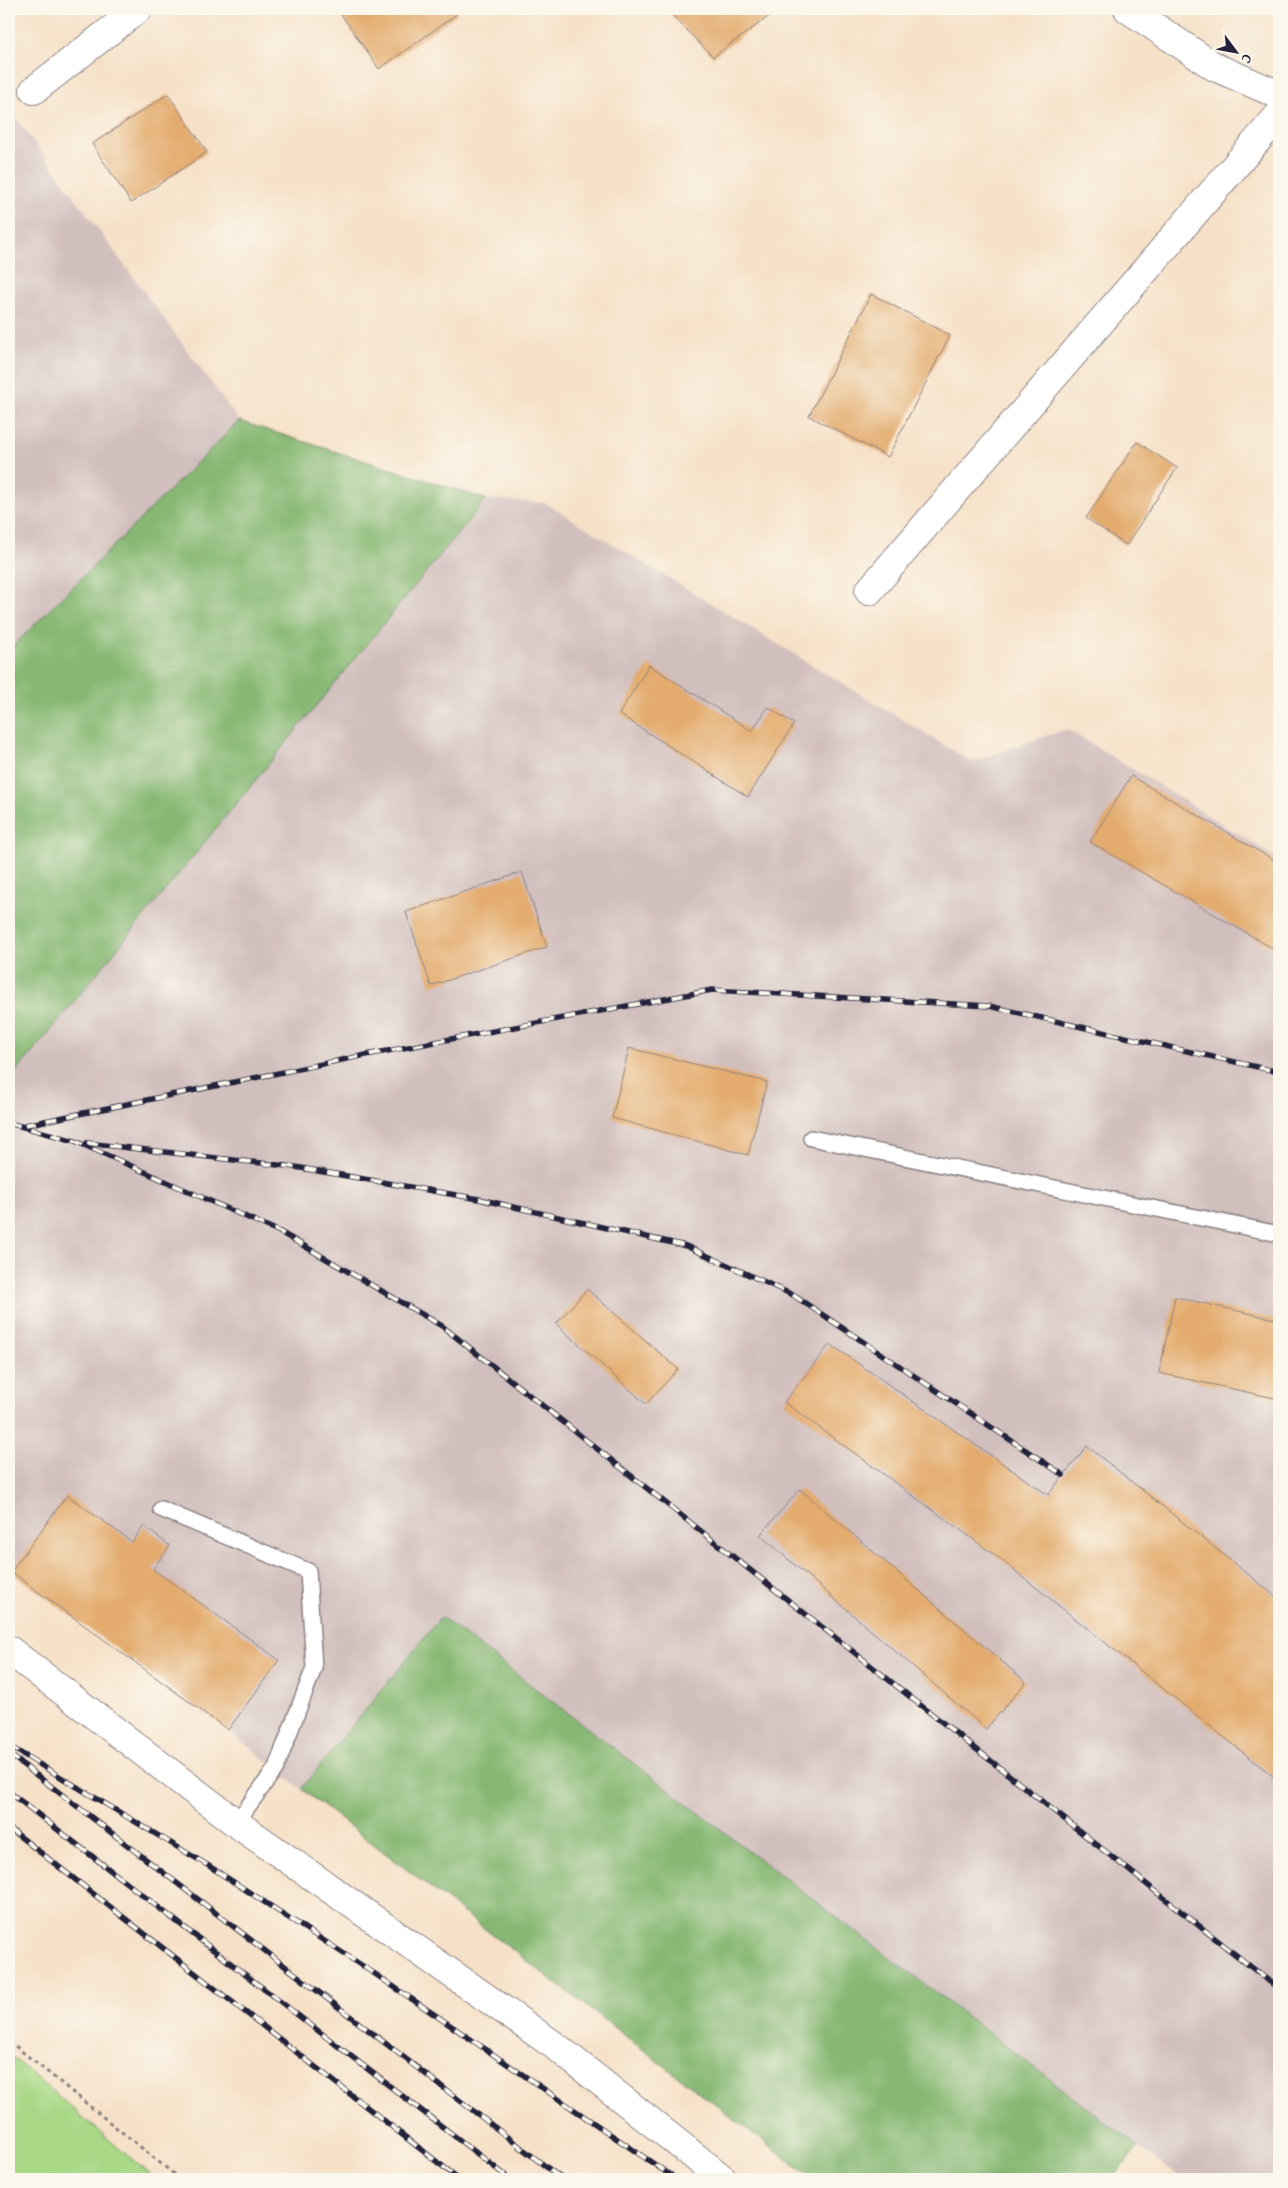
<svg xmlns="http://www.w3.org/2000/svg" width="1288" height="2188" viewBox="0 0 1288 2188" font-family="'Gentium Book Plus',serif">
<style>
.industrial{fill:#d1bfbd}
.green{fill:#a8d886;stroke:#657d60}
.forest{fill:#86b873;stroke:#546d57}
.building{fill:#e3ab6d}
.lines{fill:none;stroke-linecap:round;stroke-linejoin:round}
.service-casing{stroke:#8c8282;stroke-width:18}
.minor-casing{stroke:#8c8282;stroke-width:30}
.path{stroke:#8c8282;stroke-width:3;stroke-dasharray:4 4;stroke-linecap:butt}
.service{stroke:#fff;stroke-width:15}
.minor{stroke:#fff;stroke-width:28}
.rail-casing{stroke:#22223b;stroke-width:5.5}
.rail{stroke:#fbf7ec;stroke-width:4;stroke-dasharray:11;stroke-linecap:butt}
</style>
<rect width="100%" height="100%" fill="#fbf7ec"/>
<filter id="ink" filterUnits="userSpaceOnUse"><feTurbulence type="fractalNoise" baseFrequency=".02" numOctaves="2"/><feDisplacementMap in="SourceGraphic" scale="10" xChannelSelector="R" yChannelSelector="G"/><feConvolveMatrix kernelMatrix="1 2 1 2 8 2 1 2 1" color-interpolation-filters="sRGB"/></filter>
<filter id="wash" filterUnits="userSpaceOnUse"><feTurbulence type="fractalNoise" baseFrequency=".0096" numOctaves="4" result="noise"/><feDisplacementMap in="SourceGraphic" scale="20" xChannelSelector="R" yChannelSelector="G"/><feGaussianBlur stdDeviation="1.12" result="paint"/><feColorMatrix in="noise" values="0 0 0 0 0 0 0 0 0 0 0 0 0 0 0 0 0 1.4 0 .05"/><feComposite in="paint" operator="in"/></filter>
<g filter="url(#wash)">
<rect width="100%" height="100%" fill="#f6e1c8"/>
<path class="industrial" d="M9,108L239,421L9,650Z
M486,499L545,503L972,762L1067,729L1279,859V2179H1181L441,1617L301,1789L228,1730L9,1570V1081Z"/>
<path class="green" d="M9,2054L155,2179H9Z"/>
<path class="forest" d="M239,421L486,499L9,1081V650Z
M441,1617L1139,2147L1112,2179H813L301,1789Z"/>
<g id="blocks">
<path class="building" d="M340,9H453L457,14L379,69L338,10Z
M674,9H766L771,15L713,57L672,15Z
M168,94L207,152L131,203L92,144Z
M871,294L950,335L888,457L809,416Z
M1137,442L1177,468L1126,545L1086,518Z
M649,665L752,731L768,707L794,724L748,797L619,714Z
M1131,776L1279,863V952L1090,842Z
M522,872L547,947L431,986L406,912Z
M629,1048L767,1082L748,1155L612,1118Z
M587,1289L678,1369L646,1404L556,1324Z
M1175,1297L1279,1320V1399L1159,1373Z
M830,1344L1048,1495L1087,1446L1279,1599V1781L999,1558L784,1402Z
M800,1489L1026,1682L986,1729L760,1535Z
M67,1495L132,1542L144,1526L170,1546L153,1569L279,1660L228,1730L11,1572Z"/>
</g>
</g>
<g filter="url(#ink)">
<use href="#blocks" fill-opacity="0" stroke="#8c8282" stroke-width="1"/>
<g class="lines">
<g class="service-casing">
<path id="service" d="M811,1138L1279,1234
M161,1509L308,1571L314,1668L276,1768L236,1823"/>
</g>
<g class="minor-casing">
<path id="minor" d="M1128,9L1215,67L1279,95
M34,90L138,9
M869,591L1279,115
M9,1650L236,1823L558,2048L723,2179"/>
</g>
<path class="path" d="M9,2041L180,2179"/>
<use href="#service" class="service"/>
<use href="#minor" class="minor"/>
<g class="rail-casing">
<path id="rail" d="M9,1123L75,1141L280,1232L442,1326L1279,1989
M25,1125L366,1055L712,990L989,1006L1279,1072
M87,1143L295,1167L479,1199L686,1246L793,1295L1063,1475
M9,1746L209,1866L375,1974L676,2179
M9,1754L562,2179
M9,1792L510,2179
M9,1828L459,2179"/>
</g>
<use href="#rail" class="rail"/>
</g>
</g>
<rect width="1288" height="2188" fill="none" stroke="#fbf7ec" stroke-width="30"/>
<g transform="translate(1236 52) rotate(122)" stroke="#fbf7ec" stroke-width="4" paint-order="stroke">
<path d="M0-4L9 19L0 12L-9 19Z" fill="#22223b"/>
<text y="-8" font-size="14" font-weight="bold" text-anchor="middle" fill="#22223b">С</text>
</g>
</svg>
